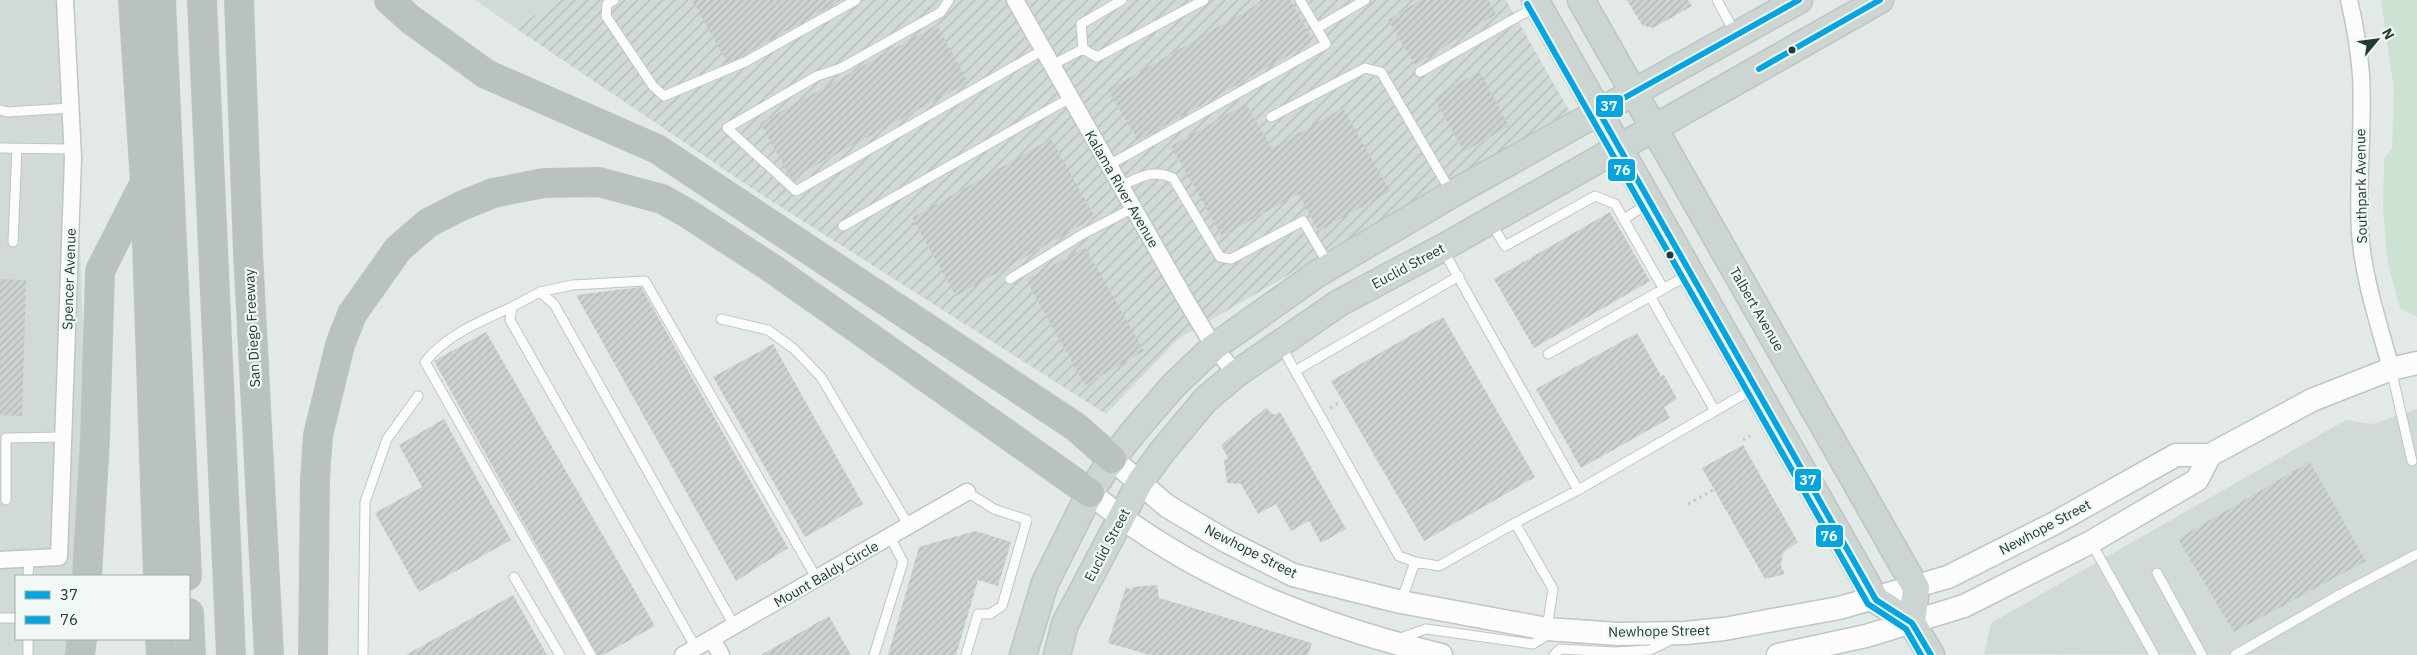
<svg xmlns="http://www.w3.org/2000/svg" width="2417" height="655" viewBox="0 0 2417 655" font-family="'IBM Plex Sans',sans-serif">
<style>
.built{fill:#d1dad6}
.industrial{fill:url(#industrial-furrows)}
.green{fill:#cce2d3}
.building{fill:url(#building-hatch)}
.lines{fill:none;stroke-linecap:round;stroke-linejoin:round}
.lane-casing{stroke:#c0c6c3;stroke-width:11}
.street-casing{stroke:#c0c6c3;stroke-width:19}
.secondary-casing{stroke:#bfc7c3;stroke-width:25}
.primary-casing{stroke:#bcc5c2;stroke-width:29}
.highway-casing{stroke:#bcc5c2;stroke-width:30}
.path{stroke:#c0c9c5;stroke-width:3;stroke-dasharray:2.5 4;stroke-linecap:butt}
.lane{stroke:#fbfcfb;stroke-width:9}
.street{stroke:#fbfcfb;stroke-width:16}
.secondary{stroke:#fbfcfb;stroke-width:22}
.primary{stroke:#cdd5d2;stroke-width:26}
.highway{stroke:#b9c2c0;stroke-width:28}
.bus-1-casing{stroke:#f1f8f5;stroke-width:10}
.bus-2-casing{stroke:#f1f8f5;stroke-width:10}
.bus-1{stroke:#03a4df;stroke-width:6}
.bus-2{stroke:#03a4df;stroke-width:6}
.bus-dot{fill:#223c34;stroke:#f1f8f5;stroke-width:2}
.labels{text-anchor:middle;stroke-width:4.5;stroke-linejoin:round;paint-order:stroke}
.street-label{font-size:14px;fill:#223c34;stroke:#f1f8f5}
.line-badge{stroke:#f1f8f5;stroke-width:2}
.badge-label{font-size:14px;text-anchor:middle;font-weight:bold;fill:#fff}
</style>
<defs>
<pattern id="industrial-furrows" width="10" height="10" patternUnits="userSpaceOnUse" patternTransform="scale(1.25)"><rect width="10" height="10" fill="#d1dad6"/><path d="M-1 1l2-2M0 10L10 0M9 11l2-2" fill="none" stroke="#b3bcb8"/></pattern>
<pattern id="building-hatch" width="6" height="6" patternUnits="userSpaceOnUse" patternTransform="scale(1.25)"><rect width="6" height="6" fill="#ccd2cf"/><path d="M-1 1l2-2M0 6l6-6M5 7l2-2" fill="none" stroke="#afb5b2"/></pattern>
</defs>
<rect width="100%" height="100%" fill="#e3e9e6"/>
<path class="built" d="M0,0H71L92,576H16V639H78L74,655H0Z
M475,0H561L514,27Z
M2417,409V655L1984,654L1991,623L2346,420L2373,424Z"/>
<path class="industrial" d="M561,0H1506L1570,112L1178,339L1106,414L759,193L514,27Z"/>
<path class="green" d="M2381,0H2417V317L2400,308L2388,264L2383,210L2384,159L2392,149L2394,90Z"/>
<path class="building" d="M692,0H841L728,64Z
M1265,0H1290L1311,38L1308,44L1138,141L1108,90Z
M1421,0H1488L1496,14L1415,65L1388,20Z
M1627,0H1688L1692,6L1653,28L1642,25Z
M937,25L968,82L791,179L760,123Z
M1479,71L1509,126L1464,152L1434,98Z
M1246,104L1272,148L1343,108L1390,191L1319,231L1298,194L1222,236L1171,146Z
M1051,139L1095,217L956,296L912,218Z
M1610,212L1650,281L1534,348L1494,279Z
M1085,247L1144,351L1085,385L1026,280Z
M0,279L26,280L22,416L0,415Z
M641,287L788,548L736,581L576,295Z
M1443,317L1535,477L1424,541L1331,381Z
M486,332L655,626L603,655H597L434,361Z
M1637,333L1661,376L1664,375L1677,399L1664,407L1670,418L1581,468L1536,389Z
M773,344L863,504L805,537L713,377Z
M1266,408L1274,415L1280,412L1346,529L1321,543L1309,521L1291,531L1276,504L1258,514L1241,484L1227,483L1224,461L1228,458L1221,445Z
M444,419L511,540L419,592L375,513L422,487L399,445Z
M1743,445L1798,542L1784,552L1782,557L1781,566L1785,574L1765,579L1702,468Z
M2310,462L2366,561L2234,632L2178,539Z
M975,531L1011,542L998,586L978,580L956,655H888L919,547Z
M1157,585L1159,598L1312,643L1308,655H1150L1108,643L1126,587L1132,590V587Z
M513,595L547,655H406Z
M829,616L851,655H761Z"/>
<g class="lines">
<g class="lane-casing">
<path id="lane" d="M614,0L607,4L606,16L653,86L664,96L745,62L856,0
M949,0L941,12L841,68L817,76L727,128L796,191L1043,50
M1122,0L1081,24L1083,49L1097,57L1204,0
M1717,0L1735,33
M1317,28L1365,0
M1052,65L1083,49
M1420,72L1537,6
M0,110L8,112L70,108
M1271,117L1365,68L1381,72L1451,192
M0,148L72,149
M1109,165L1326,44L1300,0
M1121,186C1139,177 1153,169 1173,178L1220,257L1231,259L1303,221L1329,265
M1624,219L1649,203
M1491,223L1505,246L1595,196L1615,204L1663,288
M843,226L1070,98
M13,242L17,148
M1443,250L1578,490L1753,389
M1010,279L1083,234L1133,208
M540,292L572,285L645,281L817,579
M1650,296L1715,411
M512,307C481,321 446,335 425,362L591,655
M721,319L768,330L794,349L821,377L909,526
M1281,346L1399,556L1415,562L1439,566L1515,523L1553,589L1547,629L1543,638L1533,644L1426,629L1398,639
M1548,354L1688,275
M2391,369L2412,461
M1295,371L1459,276
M6,500V438L63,437
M1515,523L1578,490
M2091,542L2154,655
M2157,573L2202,655
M28,576L29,559
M514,577L560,655
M1401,602L1415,562
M0,618H16
M696,648L510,320L512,307L540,292L554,304L735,627
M28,655V639
M363,655L365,502L387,439L418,396
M874,655L903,562L890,537
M966,655L978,614H990L1002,606L1027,520L994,509L967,492
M1554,655L1560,649L1614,652L1650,650L1671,640
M2235,655L2339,595L2417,554"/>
</g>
<g class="street-casing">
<path id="street" d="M1015,0L1184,297L1214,347L1236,374
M2349,0C2355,25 2359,50 2361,75C2364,127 2357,180 2360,232C2363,278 2379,324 2391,369
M0,560L59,557L73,158L65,0
M712,639L721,655
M683,655L967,492"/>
</g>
<g class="secondary-casing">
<path id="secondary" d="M1112,459L1167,506L1224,540L1293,575L1401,602L1547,629L1618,634L1685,633L1724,629L1839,608L1948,577L2055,523L2176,455H2210L2312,400L2391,369L2417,363
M1090,493C1192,577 1314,624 1441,655
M1778,655L1866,636L1964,606L2091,542L2197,480L2210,455"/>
</g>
<g class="primary-casing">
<path id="primary" d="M1535,0L1876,600L1912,623L1931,655
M1581,0L1916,588L1912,623
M1023,655L1045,583L1090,493L1112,459L1135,430L1174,385L1214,347L1317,274L1452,194L1799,0
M1057,655L1065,624L1140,482L1161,453L1206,399L1236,374L1339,303L1442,248L1880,0"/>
</g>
<g class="highway-casing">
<path id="highway" d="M133,0L145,182L158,576
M161,0L187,576
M202,0L231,655
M239,0L248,253L269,655
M389,0L410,19L486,74L657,149L1076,427L1112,459
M87,576L95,439L100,271L144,184
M189,613L191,655
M160,639L161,655
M80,655L82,639
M313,655L315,479L318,435L340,345L352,314L398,249L428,223L461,206L493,193L544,183L599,182L662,199L687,213L773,269L1090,493"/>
</g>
<path class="path" d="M1330,408L1340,402
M1743,440L1750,436
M1688,504L1713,490"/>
<use href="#lane" class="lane"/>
<use href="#street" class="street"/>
<use href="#secondary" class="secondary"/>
<use href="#primary" class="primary"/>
<use href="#highway" class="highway"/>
<g class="bus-1-casing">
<path id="bus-1" d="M1799,0L1599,112L1876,600L1912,623L1931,655
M1759,69L1880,0"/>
</g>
<g class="bus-2-casing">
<path id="bus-2" d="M1527,4L1868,604L1906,629L1921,655"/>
</g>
<use href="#bus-1" class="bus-1"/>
<use href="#bus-2" class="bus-2"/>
</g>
<g class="bus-dot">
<circle cx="1792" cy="50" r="4.5"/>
<circle cx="1670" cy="255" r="4.5"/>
</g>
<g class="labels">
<g class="street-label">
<text transform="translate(2361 186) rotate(-91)" y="5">Southpark Avenue</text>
<text transform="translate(1122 189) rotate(60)" y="5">Kalama River Avenue</text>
<text transform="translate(1408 266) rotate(-28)" y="5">Euclid Street</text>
<text transform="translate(69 279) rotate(-88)" y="5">Spencer Avenue</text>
<text transform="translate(1757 309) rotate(60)" y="5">Talbert Avenue</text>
<text transform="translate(252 328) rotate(-93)" y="5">San Diego Freeway</text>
<text transform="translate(2045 527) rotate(-28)" y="5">Newhope Street</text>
<text transform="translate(1107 545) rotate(-62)" y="5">Euclid Street</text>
<text transform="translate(1251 551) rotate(27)" y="5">Newhope Street</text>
<text transform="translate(826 574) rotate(-30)" y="5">Mount Baldy Circle</text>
<text transform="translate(1659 631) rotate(-1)" y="5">Newhope Street</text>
</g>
</g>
<g class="line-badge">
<rect x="1595" y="94" width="29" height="24" rx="5" fill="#03a4df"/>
<rect x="1607" y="158" width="29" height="24" rx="5" fill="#03a4df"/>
<rect x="1794" y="468" width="28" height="24" rx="5" fill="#03a4df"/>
<rect x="1815" y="524" width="29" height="24" rx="5" fill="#03a4df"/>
</g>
<g class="badge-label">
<text x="1609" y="111">37</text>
<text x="1622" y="175">76</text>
<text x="1808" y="485">37</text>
<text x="1829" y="541">76</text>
</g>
<rect x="15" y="575" width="175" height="65" fill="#f1f8f5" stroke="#9eada8"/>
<rect x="25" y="591" width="25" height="8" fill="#03a4df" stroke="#9eada8"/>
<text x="60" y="600" font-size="15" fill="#223c34">37</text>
<rect x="25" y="616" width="25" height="8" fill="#03a4df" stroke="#9eada8"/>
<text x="60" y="625" font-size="15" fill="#223c34">76</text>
<g transform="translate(2377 40) rotate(61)" stroke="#f1f8f5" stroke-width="4" paint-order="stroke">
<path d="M0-4L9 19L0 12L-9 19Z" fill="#223c34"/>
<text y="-8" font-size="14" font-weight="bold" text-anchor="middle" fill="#223c34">N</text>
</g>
</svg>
